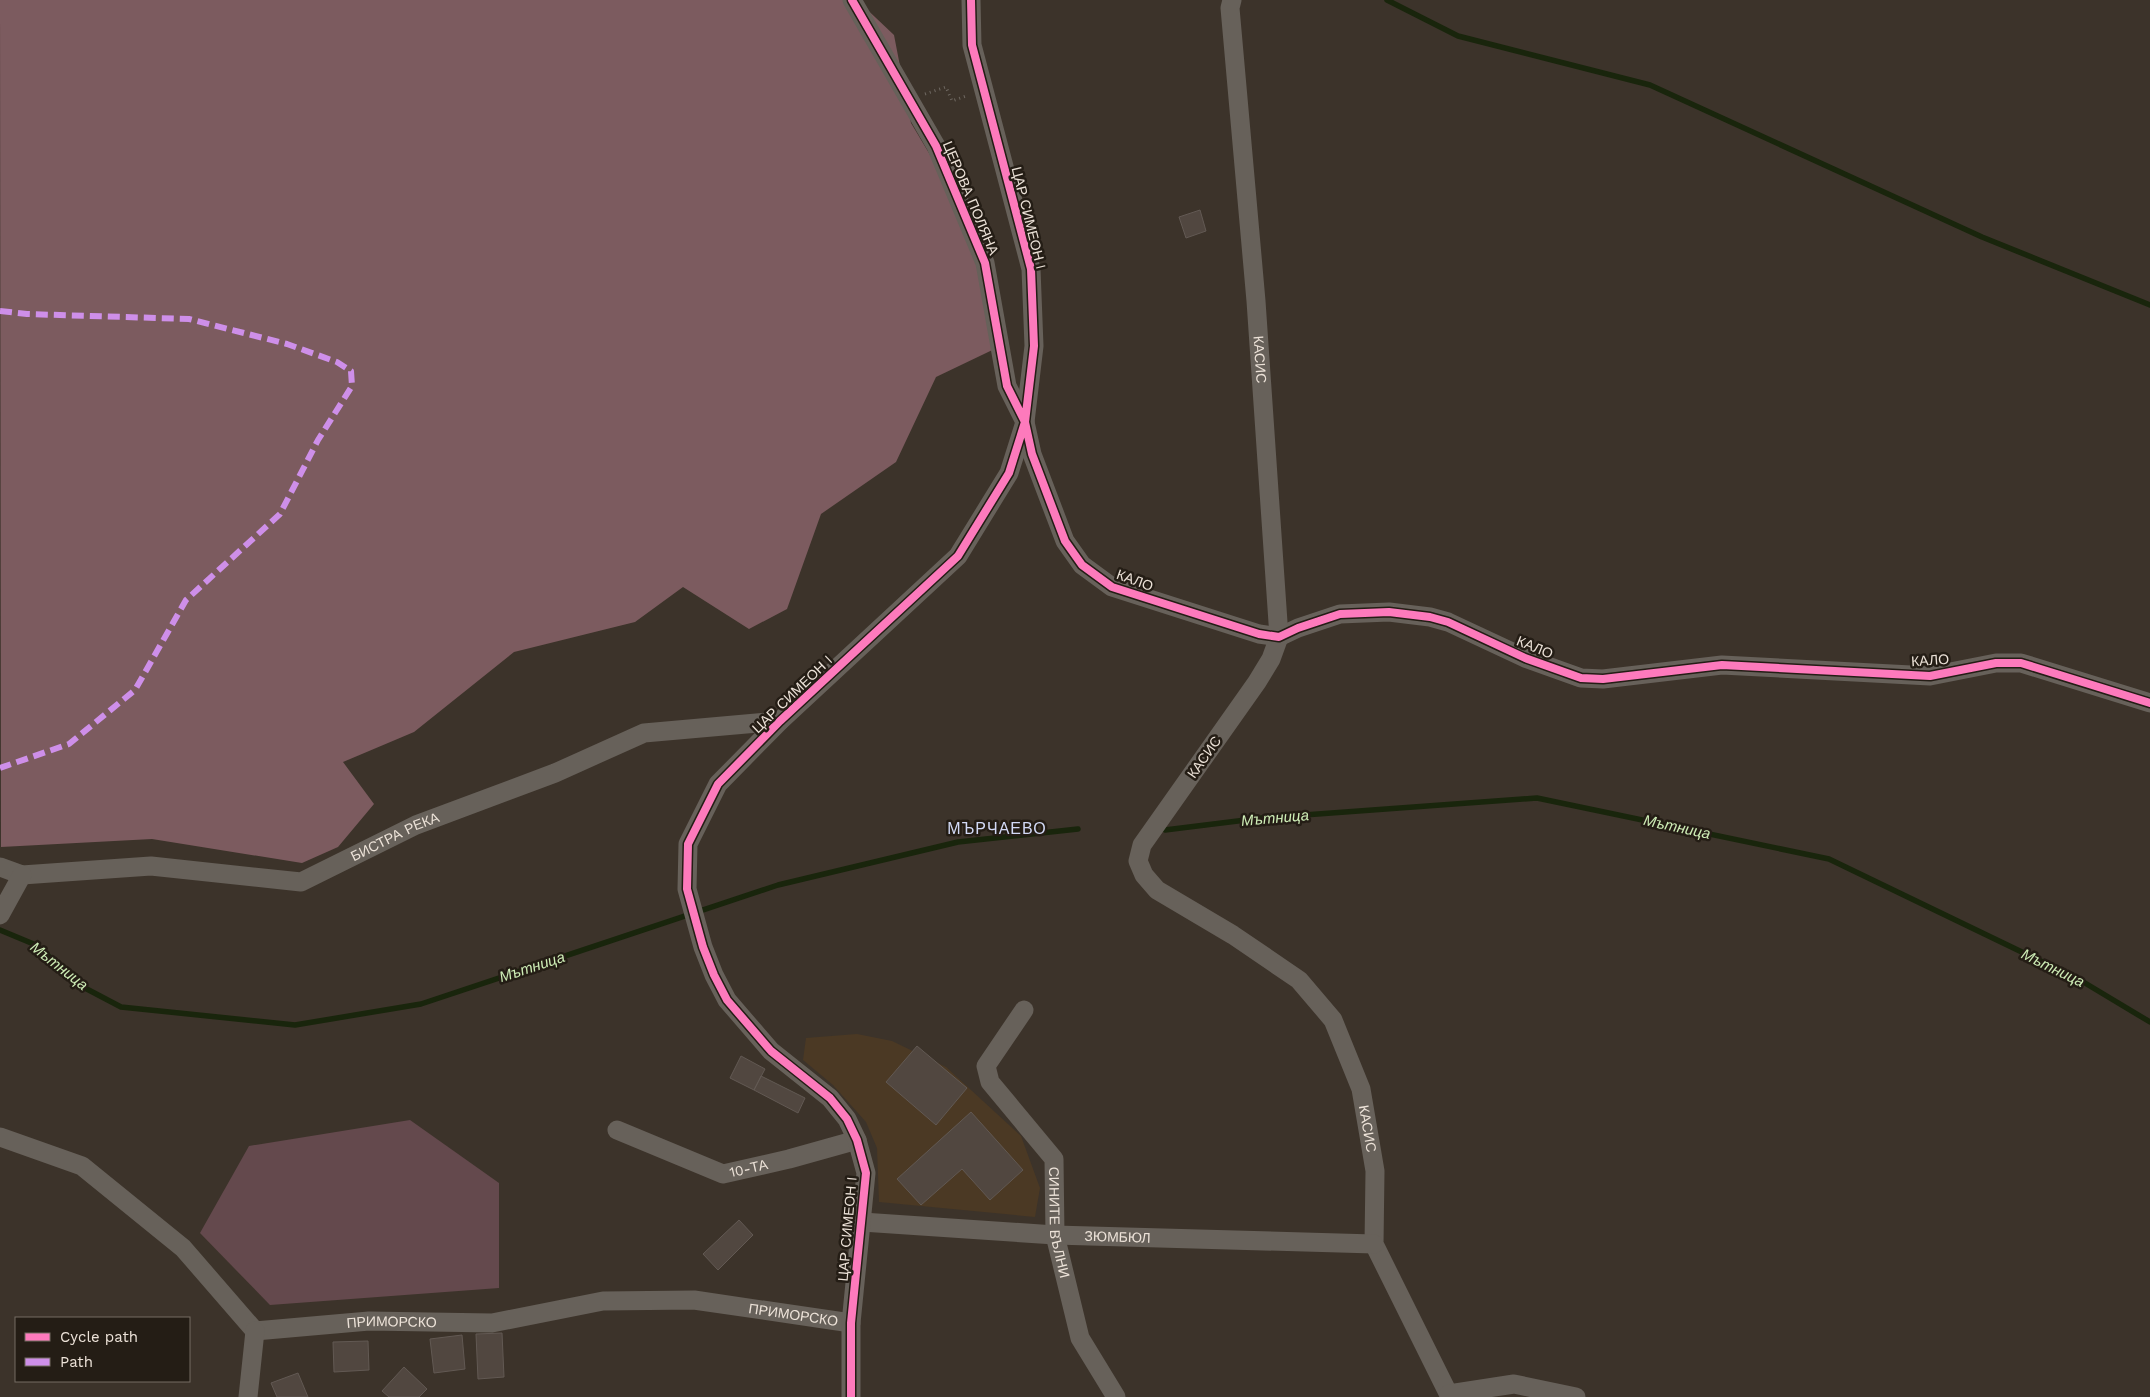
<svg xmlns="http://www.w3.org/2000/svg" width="2150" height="1397" viewBox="0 0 2150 1397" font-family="'Work Sans',sans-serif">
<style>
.built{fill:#4b3924}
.green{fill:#64494d}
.forest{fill:#7c5b5f}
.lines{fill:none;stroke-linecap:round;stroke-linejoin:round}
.stream{stroke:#19250c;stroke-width:5.5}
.building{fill:#514740;stroke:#625953}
.path{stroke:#6f6962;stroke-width:3;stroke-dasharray:1 4;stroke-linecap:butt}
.minor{stroke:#67615a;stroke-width:19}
.quiet{stroke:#ce8fe9;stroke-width:6;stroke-dasharray:12 6;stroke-linecap:butt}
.cycleway-casing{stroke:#241d15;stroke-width:11}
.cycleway{stroke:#fd7abc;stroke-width:8}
.labels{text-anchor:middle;stroke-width:5;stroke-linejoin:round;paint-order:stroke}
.street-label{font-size:14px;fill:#ece2d8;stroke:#241d15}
.water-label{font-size:15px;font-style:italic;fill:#ceedb6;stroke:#241d15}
.quarter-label{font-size:16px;letter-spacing:1px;fill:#d2d9f5;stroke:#241d15}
</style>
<rect width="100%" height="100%" fill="#3c332a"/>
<path class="built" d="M857,1034L892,1041L946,1067L1021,1136L1040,1188L1035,1217L879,1202L877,1148L866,1122L833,1085L803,1060L806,1038Z"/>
<path class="green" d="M410,1120L499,1183V1288L270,1305L200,1233L249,1146Z"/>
<path class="forest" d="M0,0H857L894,35L911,123L957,200L1007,343L936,377L896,462L821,514L787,609L749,629L683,587L635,622L514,652L414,732L343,762L374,804L338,847L302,863L152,839L1,847Z"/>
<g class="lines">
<path class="stream" d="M1387,0L1458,36L1650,85L1982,237L2150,305
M1165,830L1262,818L1537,798L1829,859L2080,980L2150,1022
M0,930L36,945L83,987L121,1007L295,1025L421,1004L778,885L958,842L1078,829"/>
</g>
<path class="building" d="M1200,210L1206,231L1186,238L1179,217Z
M917,1046L967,1088L936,1125L886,1082Z
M741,1056L765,1069L754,1090L730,1078Z
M761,1076L805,1098L798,1113L754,1090Z
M971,1112L1023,1170L990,1200L962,1169L921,1205L897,1179Z
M739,1220L753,1235L718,1270L703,1254Z
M502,1333L504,1377L478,1379L476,1334Z
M462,1335L465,1369L434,1373L430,1339Z
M368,1341L369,1370L334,1372L333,1342Z
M404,1367L427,1389L419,1397H389L382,1391Z
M298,1373L308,1397H277L271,1383Z"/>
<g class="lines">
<path class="path" d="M925,94L946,87L952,101L966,96"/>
<g class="minor">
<path d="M852,0L936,146L985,263L1007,386L1025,422L1032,454L1065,541L1082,565L1112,587L1259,634L1279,637L1298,628L1340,614L1389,612L1430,617L1448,622L1525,658L1581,678L1603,679L1722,665L1930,676L1996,663H2021L2150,703"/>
<path id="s1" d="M1232,0L1230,8L1256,301L1279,637L1271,659L1257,682L1142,845L1138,861L1144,875L1157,890L1233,935L1299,980L1333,1020L1361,1089L1375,1171L1374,1244L1450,1397"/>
<path id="s2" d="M0,867L22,875L151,866L301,882L416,825L555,773L644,733L780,721"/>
<path d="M0,915L22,875"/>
<path id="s3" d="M1024,1010L986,1066L990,1082L1054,1159L1055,1235L1080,1338L1116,1397"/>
<path id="s4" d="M617,1130L723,1174L789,1159L857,1140"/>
<path id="s5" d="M0,1137L82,1166L183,1248L255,1331L369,1321L492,1323L603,1301L694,1300L851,1323"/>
<path id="s6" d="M862,1222L1055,1235L1374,1244"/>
<path d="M1449,1394L1514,1384L1576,1397"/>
<path d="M248,1397L255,1331"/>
<path d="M851,1397V1323L866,1173L857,1140L847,1119L830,1098L771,1051L727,1000L714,975L703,947L687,889L688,844L718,784L780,721L958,556L1009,473L1025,422L1034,346L1031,269L972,45L971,0"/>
</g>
<path class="quiet" d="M0,311L27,314L189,319L287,344L337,362L351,371L352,386L318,440L280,514L186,600L135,690L69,744L0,768"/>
<g class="cycleway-casing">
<path id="cycleway" d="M852,0L936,146L985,263L1007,386L1025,422L1032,454L1065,541L1082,565L1112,587L1259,634L1279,637L1298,628L1340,614L1389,612L1430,617L1448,622L1525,658L1581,678L1603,679L1722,665L1930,676L1996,663H2021L2150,703
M851,1397V1323L866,1173L857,1140L847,1119L830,1098L771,1051L727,1000L714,975L703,947L687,889L688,844L718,784L780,721L958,556L1009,473L1025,422L1034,346L1031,269L972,45L971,0"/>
</g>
<use href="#cycleway" class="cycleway"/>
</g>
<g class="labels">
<g class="street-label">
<text transform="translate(971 198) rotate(67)" y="5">ЦЕРОВА ПОЛЯНА</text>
<text transform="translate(1029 218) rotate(76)" y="5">ЦАР СИМЕОН I</text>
<text dy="5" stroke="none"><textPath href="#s1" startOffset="361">КАСИС</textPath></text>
<text transform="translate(1135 580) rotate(20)" y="5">КАЛО</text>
<text transform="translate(1535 647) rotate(22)" y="5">КАЛО</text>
<text transform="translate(1930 660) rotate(-4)" y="5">КАЛО</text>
<text transform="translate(792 694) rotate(-44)" y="5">ЦАР СИМЕОН I</text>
<text transform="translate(1204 757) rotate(-55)" y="5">КАСИС</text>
<text dy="5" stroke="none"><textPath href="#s2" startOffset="408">БИСТРА РЕКА</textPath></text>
<text dy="5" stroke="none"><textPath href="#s1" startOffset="1276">КАСИС</textPath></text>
<text dy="5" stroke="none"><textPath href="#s4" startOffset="141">10-ТА</textPath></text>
<text dy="5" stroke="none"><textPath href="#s3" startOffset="248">СИНИТЕ ВЪЛНИ</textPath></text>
<text transform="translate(847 1229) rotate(-85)" y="5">ЦАР СИМЕОН I</text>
<text dy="5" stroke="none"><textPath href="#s6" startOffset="256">ЗЮМБЮЛ</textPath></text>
<text dy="5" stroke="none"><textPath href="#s5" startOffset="869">ПРИМОРСКО</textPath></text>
<text dy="5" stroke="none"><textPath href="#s5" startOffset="464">ПРИМОРСКО</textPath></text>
</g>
<g class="water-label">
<text transform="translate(1275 818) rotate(-5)" y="5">Мътница</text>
<text transform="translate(1677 827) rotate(12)" y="5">Мътница</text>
<text transform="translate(59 966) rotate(38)" y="5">Мътница</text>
<text transform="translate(532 967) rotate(-18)" y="5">Мътница</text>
<text transform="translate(2053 968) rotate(26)" y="5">Мътница</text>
</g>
<g class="quarter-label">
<text x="997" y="834">МЪРЧАЕВО</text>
</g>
</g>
<rect x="15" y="1317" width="175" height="65" fill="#241d15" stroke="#746c63"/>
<rect x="25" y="1333" width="25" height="8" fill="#fd7abc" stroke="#746c63"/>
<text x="60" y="1342" font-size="15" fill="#ece2d8">Cycle path</text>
<rect x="25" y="1358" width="25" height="8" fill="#ce8fe9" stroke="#746c63"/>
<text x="60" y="1367" font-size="15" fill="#ece2d8">Path</text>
</svg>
